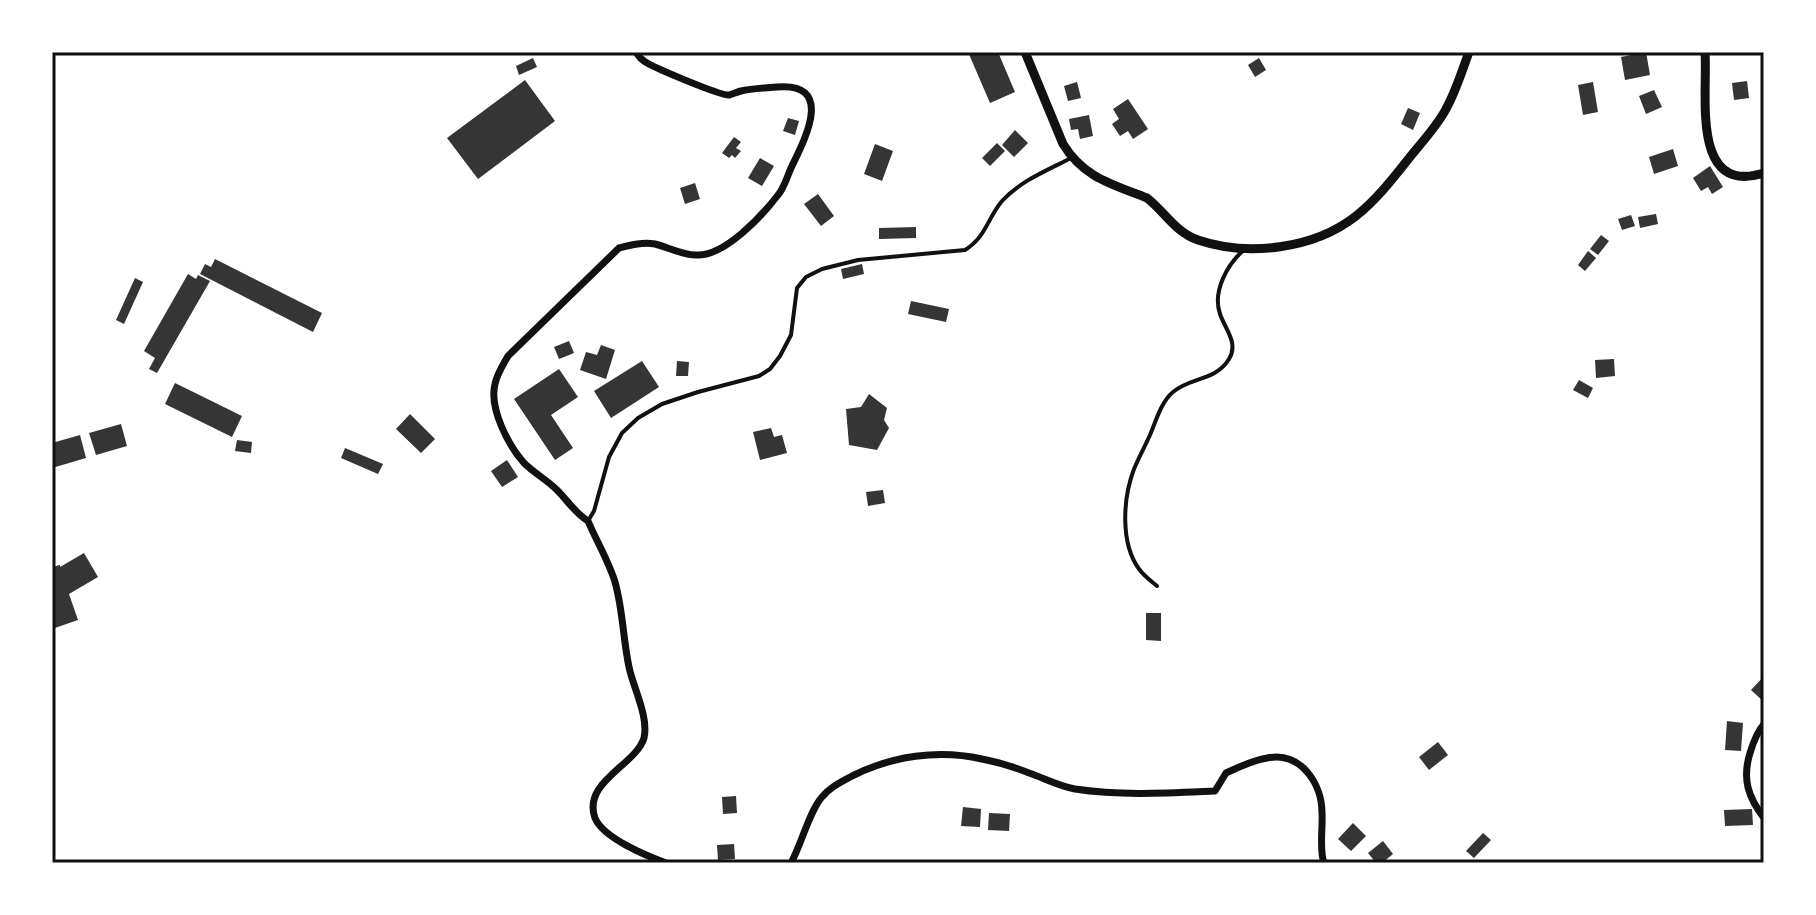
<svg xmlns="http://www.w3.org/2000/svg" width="1816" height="915" viewBox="0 0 1816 915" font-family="'IBM Plex Serif',serif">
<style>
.building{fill:#353535}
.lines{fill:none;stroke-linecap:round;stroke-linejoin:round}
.service{stroke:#111;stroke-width:4}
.minor{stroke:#111;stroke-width:7}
.tertiary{stroke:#111;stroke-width:9}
.neatline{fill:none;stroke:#111;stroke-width:3}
</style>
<rect width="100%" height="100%" fill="#fff"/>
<path class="building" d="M968,52H998L1015,92L990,103Z
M1646,52L1650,75L1625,80L1621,57Z
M533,58L537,67L519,75L516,66Z
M1259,58L1266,70L1255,77L1248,65Z
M525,80L555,121L478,179L447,138Z
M1747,81L1749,98L1734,100L1732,83Z
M1077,82L1081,98L1068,101L1064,86Z
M1593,82L1598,112L1583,115L1578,85Z
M1654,90L1662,107L1646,114L1639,96Z
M1128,99L1148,129L1133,139L1128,131L1120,136L1112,124L1119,119L1113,109Z
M1408,108L1420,113L1413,130L1401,124Z
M1089,115L1093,136L1080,139L1078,129L1071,130L1069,119Z
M788,118L799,121L795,135L783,131Z
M1015,130L1028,143L1014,157L1002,145Z
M734,137L741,142L736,148L741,151L735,158L732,155L729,158L722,153Z
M997,143L1005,151L990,166L982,158Z
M875,144L893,151L882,181L864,174Z
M1673,149L1678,166L1654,174L1649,157Z
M760,158L774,166L762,186L748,178Z
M1710,166L1723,187L1712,194L1708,187L1701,191L1693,178Z
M695,183L700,199L685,204L680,188Z
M818,194L834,216L821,226L804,204Z
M1656,214L1658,224L1640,228L1638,217Z
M1631,215L1635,226L1622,230L1618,219Z
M916,227V238L879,239V228Z
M1601,235L1609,241L1598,255L1590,249Z
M1588,251L1596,258L1585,271L1578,265Z
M215,259L322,313L313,332L200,274L205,264L211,267Z
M862,264L864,274L843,279L841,269Z
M188,274L196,279L198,275L210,281L157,373L149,369L155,358L144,351Z
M135,278L143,282L124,324L116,320Z
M911,301L949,309L946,322L908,314Z
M569,341L574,353L559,359L554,347Z
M601,345L615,350L606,379L580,370L586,352L597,355Z
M1614,359L1615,376L1596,378L1595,360Z
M642,361L659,387L611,418L594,391Z
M677,361L689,362L688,376H676Z
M559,369L578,397L551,415L573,448L555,460L514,399Z
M1579,380L1593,388L1588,398L1573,390Z
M175,383L242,416L232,437L165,404Z
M869,394L887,408L884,420L889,428L877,450L849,445L846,409L861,407Z
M410,414L435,439L421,453L396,429Z
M121,424L127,446L96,455L89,433Z
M771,428L774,437L782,435L787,453L760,460L753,432Z
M80,435L86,458L52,468V443Z
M237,440L252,442L251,453L235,451Z
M345,448L383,464L378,474L341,458Z
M507,460L518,477L502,487L491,471Z
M883,490L885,503L868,506L866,492Z
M84,553L98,577L69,594L78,620L52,629V567L60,565V567Z
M1146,613H1161V641L1146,640Z
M1764,676V702L1751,690Z
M1727,721L1743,723L1741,751L1725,750Z
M1438,742L1448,755L1429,770L1419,757Z
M736,796L737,813L723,814L722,797Z
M963,807L981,809L980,827L961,826Z
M1752,809L1753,825L1725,826L1724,810Z
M989,813L1010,814L1009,831L988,830Z
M1353,823L1366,836L1351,851L1338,839Z
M1483,833L1491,840L1474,858L1466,851Z
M1383,841L1393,854L1382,863H1376L1368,853Z
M734,844L735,859L718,860L717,845Z"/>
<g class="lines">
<path class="service" d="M588,521L594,511L609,457L622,433L638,418L662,404L698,392L759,376L770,369L780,356L791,335L797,288L806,277L822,269L858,260L965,250C986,237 987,219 1002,201C1020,181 1048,170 1071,158
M1157,586C1151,581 1144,576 1139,569C1120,543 1123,498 1134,469C1139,457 1145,446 1150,435C1156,421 1161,402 1173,392C1190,377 1216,381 1229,359C1239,343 1225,329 1220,314C1212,291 1228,263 1245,249"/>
<path class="minor" d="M636,52C639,56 640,59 644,61C652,67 721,96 729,95C733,94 737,92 741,91C752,88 766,88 777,87C836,82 804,141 791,168C787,177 784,188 778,195C762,216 724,257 696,255C682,255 668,247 655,244C642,242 631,245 619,248L508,356C503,365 497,374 495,384C489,408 508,445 524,463C534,473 547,480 557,490C568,501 575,513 588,521C596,540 609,562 615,582C623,610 623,639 629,667C633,687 649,717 644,738C636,765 582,782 595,818C603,838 647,856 666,863
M1764,724C1757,732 1753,743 1750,753C1742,779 1748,797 1764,818
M791,863C801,845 810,810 822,797C830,787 841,782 852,776C892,756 938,749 982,759C998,762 1014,767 1029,773C1044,778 1059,786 1075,789C1121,796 1169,793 1215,791L1226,773C1239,767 1253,760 1267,758C1301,751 1322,784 1322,813C1323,828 1319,850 1324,863"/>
<path class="tertiary" d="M1025,52L1063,144C1084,178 1112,184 1147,198C1165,212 1175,232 1198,240C1248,257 1314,249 1356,216C1375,201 1391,181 1406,162C1419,145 1436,128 1446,109C1456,91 1462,71 1469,52
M1705,52C1708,94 1690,196 1764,173"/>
</g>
<rect width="1816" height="915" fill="none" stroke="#ffffff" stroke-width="108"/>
<rect x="54" y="54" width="1708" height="807" class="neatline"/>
</svg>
